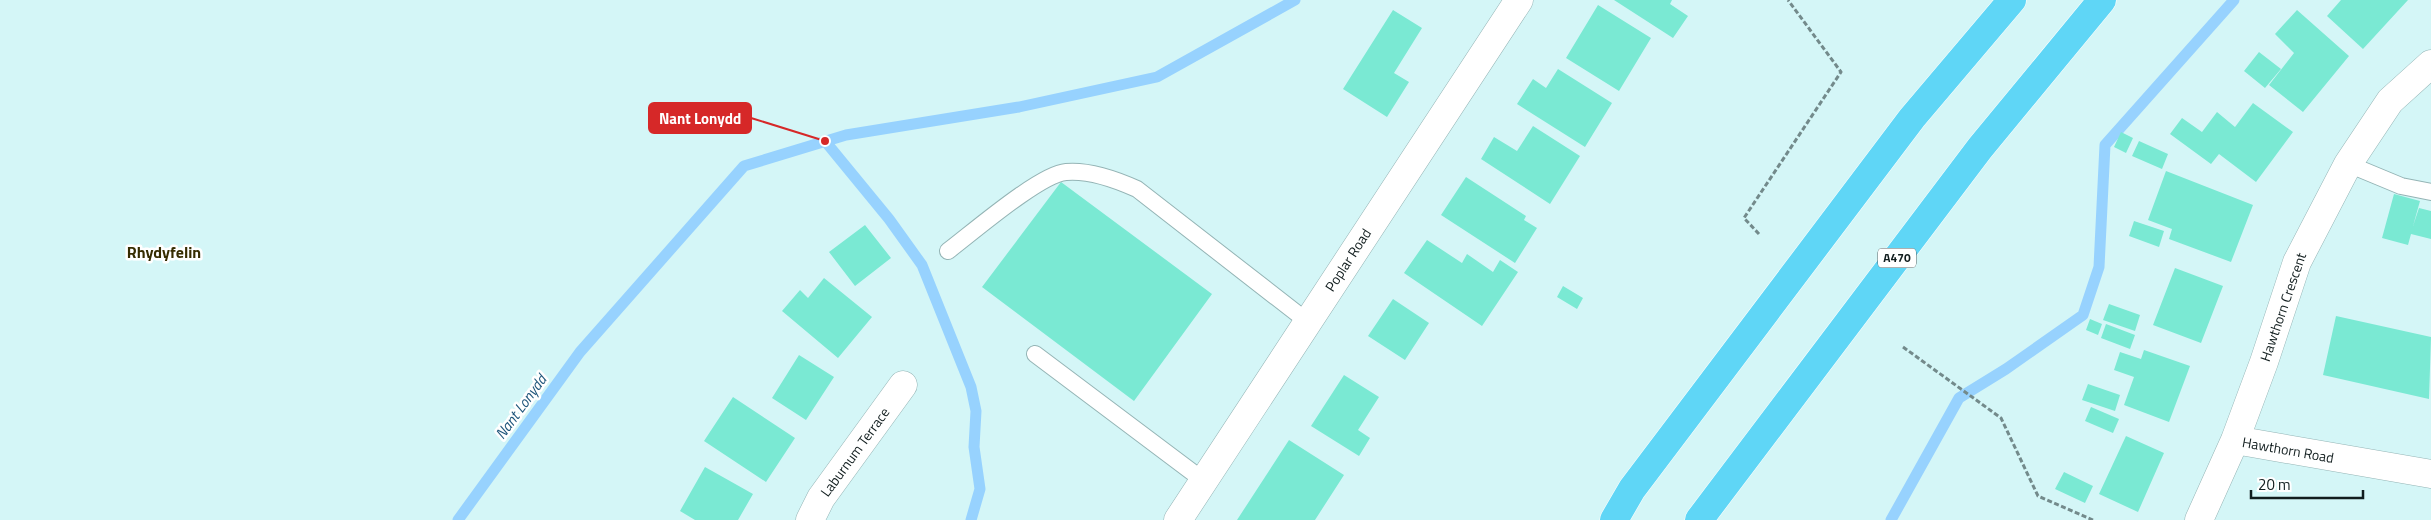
<svg xmlns="http://www.w3.org/2000/svg" width="2431" height="520" viewBox="0 0 2431 520" font-family="'Titillium Web',sans-serif">
<style>
.lines{fill:none;stroke-linecap:round;stroke-linejoin:round}
.stream{stroke:#97d2fe;stroke-width:11}
.building{fill:#7ae9d3}
.service-casing{stroke:#94b4b5;stroke-width:18}
.minor-casing{stroke:#94b4b5;stroke-width:29}
.trunk-casing{stroke:#fff;stroke-width:29}
.path{stroke:#738a8b;stroke-width:3;stroke-dasharray:5 2.5;stroke-linecap:butt}
.service{stroke:#fff;stroke-width:16}
.minor{stroke:#fff;stroke-width:28}
.trunk{stroke:#5fd6f6;stroke-width:28}
.labels{text-anchor:middle;stroke-width:5;stroke-linejoin:round;paint-order:stroke}
.shield{fill:#fff;stroke:#586162;stroke-width:1}
.shield-label{font-size:12px;font-weight:bold;fill:#111d1e}
.street-label{font-size:14px;fill:#111d1e;stroke:#fff}
.water-label{font-size:15px;font-style:italic;fill:#20577c;stroke:#fff}
.quarter-label{font-size:16px;font-weight:bold;fill:#362c01;stroke:#fff}
.leader{fill:none;stroke:#d62828;stroke-width:2}
.callout-dot{fill:#d62828;stroke:#fff;stroke-width:2}
.callout{fill:#d62828;stroke:#d62828;stroke-width:2}
.callout-label{font-size:15px;text-anchor:middle;font-weight:bold;fill:#fff}
</style>
<rect width="100%" height="100%" fill="#d4f6f7"/>
<g class="lines">
<path class="stream" d="M825,141L889,219L922,265L971,387L976,411L974,447L980,489L971,520
M458,520L580,352L744,166L846,135L1019,107L1157,77L1295,0
M1891,520L1959,398L2006,369L2083,315L2099,267L2105,145L2234,0"/>
</g>
<path class="building" d="M1614,0H1672L1670,4L1688,16L1673,38Z
M2341,0H2408L2363,49L2327,16Z
M1598,5L1651,38L1619,91L1566,58Z
M1393,10L1422,28L1394,73L1409,82L1387,117L1343,89Z
M2297,10L2349,56L2303,112L2269,85L2294,53L2275,34Z
M2259,52L2281,69L2265,88L2244,71Z
M1558,69L1612,103L1585,147L1517,104L1533,79L1546,88Z
M2253,103L2293,132L2256,182L2219,154L2211,164L2170,134L2182,118L2202,132L2217,112L2235,127Z
M1533,126L1580,156L1550,204L1481,159L1494,137L1517,151Z
M2121,132L2133,138L2126,153L2114,147Z
M2139,141L2168,154L2162,169L2132,156Z
M2166,171L2253,205L2231,262L2169,239L2172,229L2148,220Z
M1466,177L1526,216L1524,220L1537,228L1515,263L1441,215Z
M1061,182L1212,294L1134,401L982,287Z
M2394,194L2420,201L2413,226L2419,208L2431,211V239L2411,234L2408,245L2382,238Z
M2134,221L2164,231L2159,247L2129,236Z
M865,225L891,258L855,286L829,252Z
M1427,240L1462,263L1467,254L1493,272L1500,260L1518,272L1482,326L1404,273Z
M2175,268L2223,286L2201,343L2153,325Z
M824,278L872,317L838,358L782,311L800,290L808,298Z
M1563,286L1583,298L1577,309L1557,297Z
M1393,299L1429,323L1405,360L1368,336Z
M2109,304L2140,315L2135,331L2103,320Z
M2336,316L2431,337L2429,399L2323,375Z
M2090,319L2102,324L2098,335L2086,330Z
M2106,324L2135,335L2130,349L2101,338Z
M2144,350L2190,366L2169,422L2124,405L2134,377L2114,370L2120,352L2141,359Z
M799,355L834,377L806,420L772,398Z
M1344,375L1379,397L1358,430L1370,438L1359,456L1311,426Z
M2088,384L2120,395L2115,411L2082,400Z
M733,397L795,438L766,482L704,441Z
M2091,407L2119,419L2113,433L2085,421Z
M2126,436L2164,453L2138,512L2099,494Z
M1289,440L1344,475L1315,520H1237Z
M705,467L753,494L738,520H695L680,511Z
M2064,472L2093,486L2085,503L2055,489Z"/>
<g class="lines">
<g class="service-casing">
<path id="service" d="M2348,164L2401,186L2431,192
M948,251C972,233 1040,174 1066,172C1088,170 1117,180 1137,189L1308,322
M1035,354L1204,481"/>
</g>
<g class="minor-casing">
<path id="minor" d="M2235,440L2431,474
M810,520L821,498L903,385
M1178,520L1519,0
M2199,520L2235,440L2264,362L2297,262L2348,164L2390,101L2431,64"/>
</g>
<g class="trunk-casing">
<path id="trunk" d="M1614,520L1632,489L1912,118L2012,0
M1699,520L1980,148L2102,0"/>
</g>
<path class="path" d="M1759,234L1744,218L1841,72L1788,0
M1903,347L2001,418L2038,496L2093,520"/>
<use href="#service" class="service"/>
<use href="#minor" class="minor"/>
<use href="#trunk" class="trunk"/>
</g>
<g class="labels">
<rect class="shield" x="1878" y="248.5" width="38" height="19" rx="4"/>
<g class="shield-label">
<text x="1897" y="262">A470</text>
</g>
<g class="street-label">
<text transform="translate(1348 260) rotate(-57)" y="5">Poplar Road</text>
<text transform="translate(2283 307) rotate(-71)" y="5">Hawthorn Crescent</text>
<text transform="translate(2288 450) rotate(10)" y="5">Hawthorn Road</text>
<text transform="translate(855 452) rotate(-54)" y="5">Laburnum Terrace</text>
</g>
<g class="water-label">
<text transform="translate(521 407) rotate(-54)" y="5">Nant Lonydd</text>
</g>
<g class="quarter-label">
<text x="164" y="258">Rhydyfelin</text>
</g>
</g>
<path class="leader" d="M825 141L751 118"/>
<circle class="callout-dot" cx="825" cy="141" r="5"/>
<rect class="callout" x="649" y="103" width="102" height="30" rx="5"/>
<g class="callout-label">
<text x="700" y="124">Nant Lonydd</text>
</g>
<path d="M2251 490v8h112v-8" fill="none" stroke="#111d1e" stroke-width="2.5"/>
<text x="2258" y="490" font-size="15" fill="#111d1e" stroke="#ffffff" stroke-width="4" paint-order="stroke">20 m</text>
</svg>
